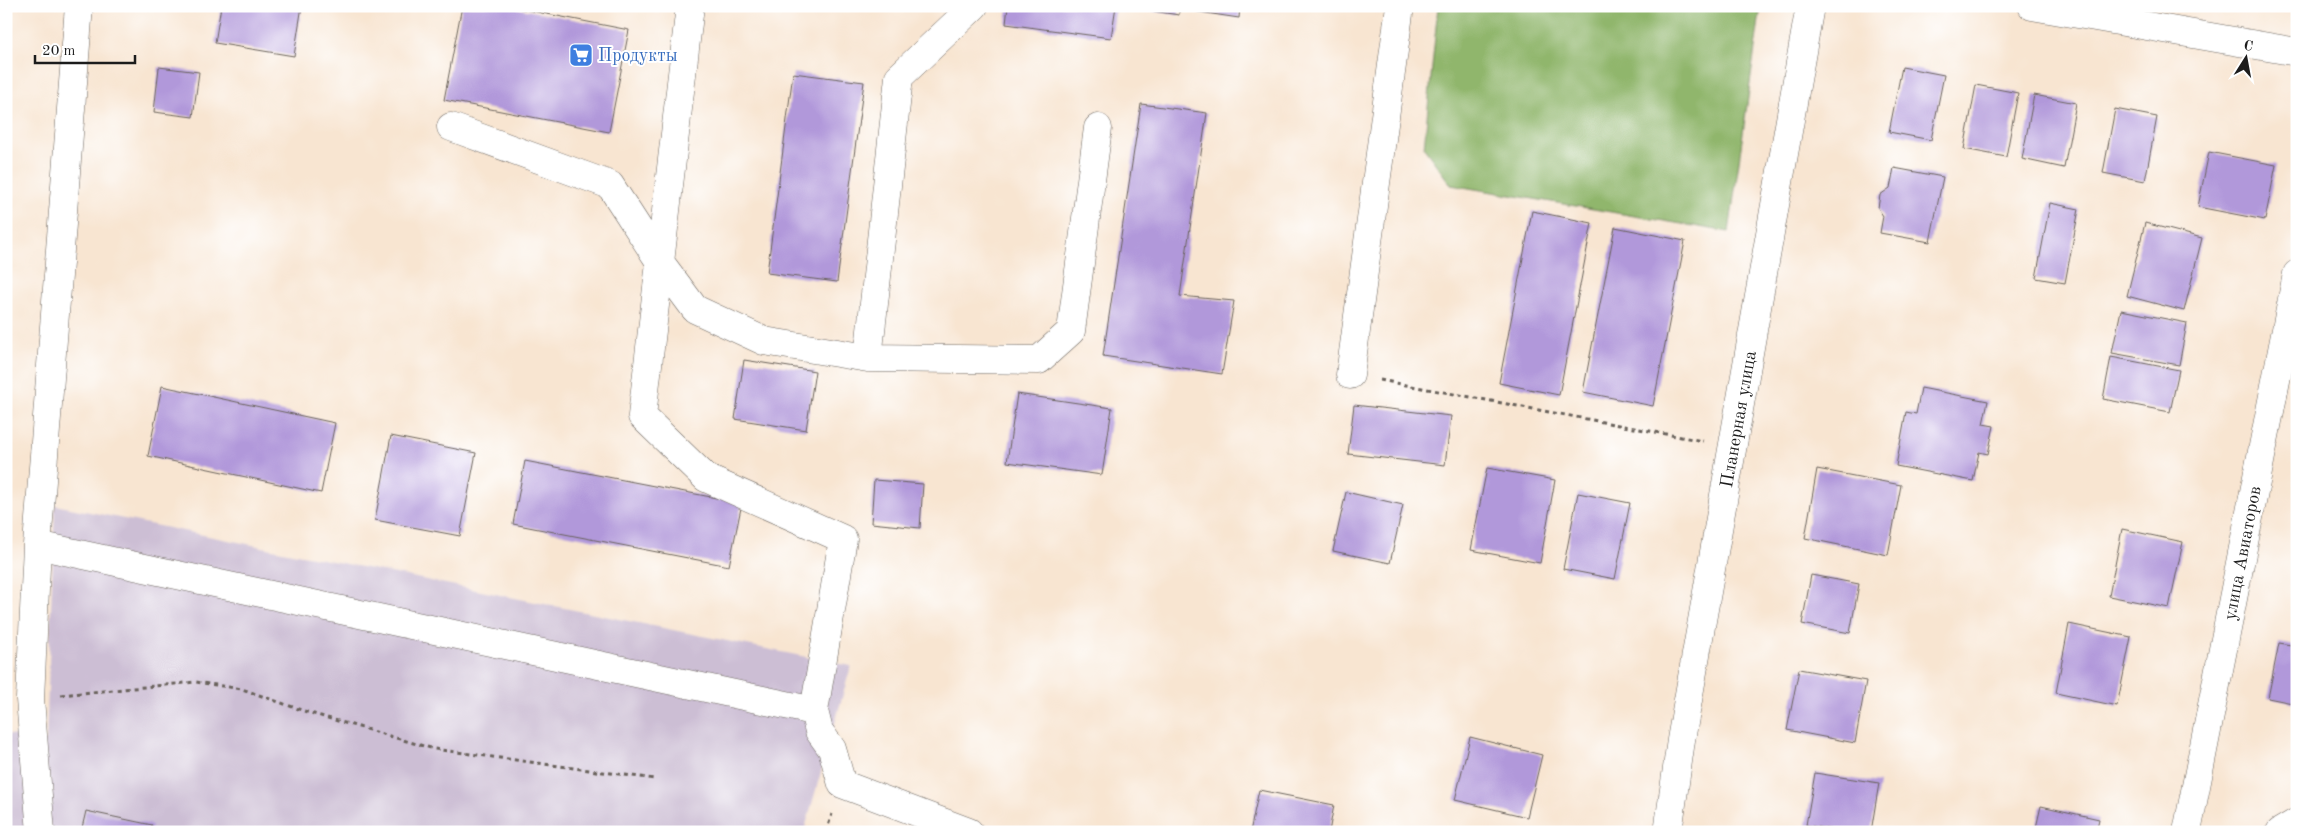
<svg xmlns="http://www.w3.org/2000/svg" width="2303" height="838" viewBox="0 0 2303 838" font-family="'Old Standard TT',serif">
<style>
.industrial{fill:#ccbed4}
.forest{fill:#90b66c;stroke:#566944}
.building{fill:#b198da}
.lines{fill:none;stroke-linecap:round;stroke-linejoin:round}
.minor-casing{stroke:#69625b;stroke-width:29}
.path{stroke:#69625b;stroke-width:3;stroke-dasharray:4 4;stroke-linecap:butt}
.minor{stroke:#fff;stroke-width:28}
.labels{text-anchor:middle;stroke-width:4;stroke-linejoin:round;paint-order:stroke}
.shop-label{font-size:18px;fill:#366cbe;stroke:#fff;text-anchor:start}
.street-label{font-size:18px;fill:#1c1c1c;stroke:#fff}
</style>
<rect width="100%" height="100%" fill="#fff"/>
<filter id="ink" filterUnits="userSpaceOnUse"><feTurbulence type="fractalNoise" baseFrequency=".02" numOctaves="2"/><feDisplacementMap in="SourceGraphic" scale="10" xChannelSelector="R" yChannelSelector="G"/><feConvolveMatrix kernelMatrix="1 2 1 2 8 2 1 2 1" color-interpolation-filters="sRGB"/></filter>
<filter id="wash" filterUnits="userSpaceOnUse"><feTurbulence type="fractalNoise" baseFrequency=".0096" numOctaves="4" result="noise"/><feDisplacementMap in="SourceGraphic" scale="20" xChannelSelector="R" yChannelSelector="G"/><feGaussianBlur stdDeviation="1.12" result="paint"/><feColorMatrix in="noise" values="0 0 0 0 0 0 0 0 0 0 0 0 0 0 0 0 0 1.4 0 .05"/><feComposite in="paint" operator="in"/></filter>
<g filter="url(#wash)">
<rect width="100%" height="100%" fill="#f8e5d1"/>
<path class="industrial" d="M55,505L851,666L804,832H6V734L46,741Z"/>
<path class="forest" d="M1438,6H1761L1729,232L1451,185L1424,148Z"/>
<g id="blocks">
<path class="building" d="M221,6H302L294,56L215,43Z
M462,6H506L629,30L609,132L444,100Z
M1008,6H1116L1111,38L1006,24Z
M1119,6H1240L1239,18L1179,9V15Z
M159,67L199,72L193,117L154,112Z
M1902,67L1944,75L1931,140L1889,132Z
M793,73L864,82L837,282L767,273Z
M1976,85L2018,93L2006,157L1964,149Z
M2034,95L2076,103L2064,168L2022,159Z
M1141,104L1207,113L1180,296L1234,301L1222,374L1103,356Z
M2115,109L2157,117L2145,181L2103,173Z
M2209,152L2276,165L2265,220L2198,207Z
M1894,168L1943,177L1930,242L1880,233L1883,216L1878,208L1880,195L1890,188Z
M2050,203L2079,209L2065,283L2036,278Z
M1532,211L1592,223L1559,395L1499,383Z
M2145,223L2202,238L2184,311L2127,296Z
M1615,227L1685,241L1653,406L1583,392Z
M2121,310L2187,323L2179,365L2112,353Z
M2111,357L2179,370L2170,412L2103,399Z
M744,360L815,371L806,430L735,419Z
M162,386L335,423L321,493L148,456Z
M1921,388L1988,401L1983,424L1994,426L1988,454L1979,452L1973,481L1896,466L1906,412L1916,414Z
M1017,394L1112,408L1102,475L1007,462Z
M1354,405L1451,416L1445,465L1348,454Z
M391,436L476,453L460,536L375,520Z
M525,461L742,503L729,566L513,524Z
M1487,468L1555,480L1540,563L1471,550Z
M1817,469L1901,485L1888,555L1805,538Z
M874,480L923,484L920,528L871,523Z
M1346,492L1403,505L1390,563L1333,551Z
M1578,493L1630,503L1615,579L1563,569Z
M2122,529L2183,542L2169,608L2109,596Z
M1811,575L1859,584L1850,633L1802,624Z
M2069,624L2131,637L2117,706L2056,693Z
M2279,643L2297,646V704L2268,698Z
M1799,669L1866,681L1855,743L1787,730Z
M1470,737L1542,755L1527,817L1455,800Z
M1815,773L1879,783L1871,832H1846L1806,825Z
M1259,790L1334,805L1329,832H1250Z
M2041,806L2099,819L2096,832H2035Z
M86,811L152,825L150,832H81Z"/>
</g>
</g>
<g filter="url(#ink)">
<use href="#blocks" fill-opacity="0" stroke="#69625b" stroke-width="1"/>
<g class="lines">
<g class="minor-casing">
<path id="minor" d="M690,6L642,416L706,478L843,539L814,711L819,731L832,749L842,784L969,832
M974,6L899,77L868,358L1039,360L1071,331L1098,128
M2032,6L2297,52
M451,127L610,185L660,262L695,309L764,341L868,358
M1350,375L1400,6
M37,545L814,711
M41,832L30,699L37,545L79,6
M1668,832L1681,740L1810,6
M2187,832L2297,274
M2280,832L2297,822"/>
</g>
<path class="path" d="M1380,380L1703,441
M61,695L196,682L242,689L307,712L434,749L655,779
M826,832L832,814"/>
<use href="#minor" class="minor"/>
</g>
</g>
<defs>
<g id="supermarket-square" transform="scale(1.25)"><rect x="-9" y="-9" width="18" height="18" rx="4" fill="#3f7fe0" stroke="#fff"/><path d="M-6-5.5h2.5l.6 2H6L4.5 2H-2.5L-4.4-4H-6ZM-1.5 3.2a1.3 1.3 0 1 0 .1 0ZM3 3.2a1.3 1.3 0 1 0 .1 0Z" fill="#fff"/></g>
</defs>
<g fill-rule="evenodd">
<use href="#supermarket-square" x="581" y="55"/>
</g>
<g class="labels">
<g class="shop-label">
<text x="598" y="61">Продукты</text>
</g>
<g class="street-label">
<text transform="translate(1738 419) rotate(-80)" y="6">Планерная улица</text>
<text transform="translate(2242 553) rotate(-79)" y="6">улица Авиаторов</text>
</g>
</g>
<rect width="2303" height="838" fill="none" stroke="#fff" stroke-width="25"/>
<g transform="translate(2246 58) rotate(11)" stroke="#ffffff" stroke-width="4" paint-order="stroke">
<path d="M0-4L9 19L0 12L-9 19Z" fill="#1c1c1c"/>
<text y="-8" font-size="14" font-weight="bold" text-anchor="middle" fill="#1c1c1c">С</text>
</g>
<path d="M35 55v8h100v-8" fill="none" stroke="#1c1c1c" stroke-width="2.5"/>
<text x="42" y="55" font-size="15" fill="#1c1c1c" stroke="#ffffff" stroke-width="4" paint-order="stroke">20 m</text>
</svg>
